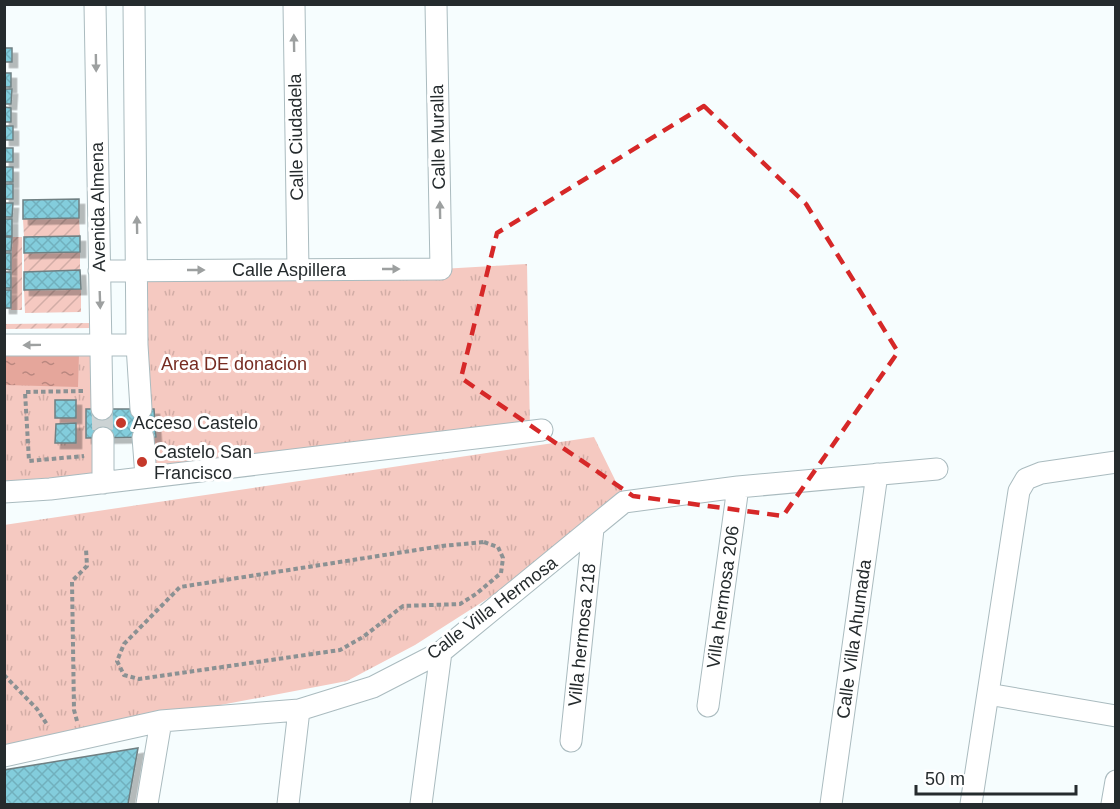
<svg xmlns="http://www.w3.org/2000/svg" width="1120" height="809" viewBox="0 0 1120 809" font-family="Helvetica,sans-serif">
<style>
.park{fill:url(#park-tufts)}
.garden{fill:url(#garden-furrows)}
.water{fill:url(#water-ripples)}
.building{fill:url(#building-cross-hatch);stroke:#6f8083;stroke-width:1.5;filter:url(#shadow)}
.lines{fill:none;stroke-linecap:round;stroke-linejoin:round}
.street-tunnel{stroke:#ccd3d4;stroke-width:21;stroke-dasharray:21 10;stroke-linecap:butt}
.street-casing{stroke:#aabbbf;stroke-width:23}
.path{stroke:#8b9193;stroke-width:4;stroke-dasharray:4.5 3;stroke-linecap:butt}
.street{stroke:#fff;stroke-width:21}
.oneway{fill:#9da0a0}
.marked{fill:none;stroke:#d62828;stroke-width:4.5;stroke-dasharray:12 8;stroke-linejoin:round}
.poi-dot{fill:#c5382a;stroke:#fff;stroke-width:2}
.labels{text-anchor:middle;stroke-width:6;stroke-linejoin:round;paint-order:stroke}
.street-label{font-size:18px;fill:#252b2d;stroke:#fff}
.park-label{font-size:18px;fill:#762c22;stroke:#fff}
.poi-label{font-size:18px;fill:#252b2d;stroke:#fff;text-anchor:start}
</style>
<defs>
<pattern id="park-tufts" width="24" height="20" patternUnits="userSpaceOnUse" patternTransform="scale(1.5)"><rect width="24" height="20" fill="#f5c9c1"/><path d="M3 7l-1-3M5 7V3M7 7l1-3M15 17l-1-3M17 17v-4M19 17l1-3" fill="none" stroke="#d2ada6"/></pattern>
<pattern id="garden-furrows" width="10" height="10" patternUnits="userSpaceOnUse" patternTransform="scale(1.5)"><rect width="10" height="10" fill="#f5c9c1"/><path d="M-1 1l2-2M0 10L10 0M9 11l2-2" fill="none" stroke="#d2ada6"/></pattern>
<pattern id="water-ripples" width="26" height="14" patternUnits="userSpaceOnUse" patternTransform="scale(1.5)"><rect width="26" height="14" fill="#e5a69b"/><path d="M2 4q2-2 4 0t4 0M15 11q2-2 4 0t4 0" fill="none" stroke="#b9877f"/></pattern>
<pattern id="building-cross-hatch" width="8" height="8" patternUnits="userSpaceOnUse" patternTransform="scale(1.5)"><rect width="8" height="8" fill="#83cddc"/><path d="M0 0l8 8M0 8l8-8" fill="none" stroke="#71b0bd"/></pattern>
<filter id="shadow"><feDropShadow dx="5.5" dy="5.5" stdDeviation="0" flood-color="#0004"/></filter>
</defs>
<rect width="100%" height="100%" fill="#f6fdfe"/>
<path class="park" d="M527,264L530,431L146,467L138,270L441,269Z
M5,345H102L103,474L5,481Z
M594,437L621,492L584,525L498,592L415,645L347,681L5,746L4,525Z"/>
<path class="garden" d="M79,218L80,236L24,237L23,219Z
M12,237H22V310H11Z
M80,252V270L24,272V253Z
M81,289V312L25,313L24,290Z
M93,323V328L5,329L4,324Z"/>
<path class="water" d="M5,351L79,353L78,387L5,385Z"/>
<path class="building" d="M4,48H12V62H4Z
M4,73H11V87H4Z
M4,89H12L11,104H4Z
M4,107L11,108V122H4Z
M4,126H13V140H4Z
M4,148H13V162H4Z
M4,167H13V182H4Z
M4,184H13V199H4Z
M79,199V218L23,219V200Z
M4,203H13L12,217H4Z
M4,219H12V236H4Z
M80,236V252L24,253V237Z
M4,237H12L11,251H4Z
M4,253H11V270L4,269Z
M80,270L81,289L24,290V272Z
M4,272H11V288H4Z
M4,290H11V308H4Z
M55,400H76V418H55Z
M86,409H154L156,437L86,438Z
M76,423V443H55L56,424Z
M138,748L128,804H4V770Z"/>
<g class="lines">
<path class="street-tunnel" d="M102,409L103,438"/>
<g class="street-casing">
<path id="street" d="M95,4L102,409
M134,4L137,345L141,409
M294,4L298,270
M99,271L441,269L436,4
M4,345H137
M143,437L146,477
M103,438V483
M4,492L50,489L542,430
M988,694L1116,716
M708,706L738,487
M571,741L593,529
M4,756L161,721L299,710L373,687L441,652L624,502L738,487L937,469
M147,804L161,721
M288,804L299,710
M421,804L441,652
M831,804L877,474
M971,804L1019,491L1026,479L1041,473L1116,462
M1112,804L1116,781"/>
</g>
<path class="path" d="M83,391L25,392L29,461L84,456
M484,542L498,547L503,558L501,573L476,594L460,604L403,606L363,637L340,650L139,679L124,675L117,661L124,644L180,587L442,546Z
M4,675L37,709L48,726
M77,721L74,710L72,581L87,566L86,549"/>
<use href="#street" class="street"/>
</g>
<defs><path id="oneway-solid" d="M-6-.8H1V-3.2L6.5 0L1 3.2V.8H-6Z" transform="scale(1.5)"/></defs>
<g class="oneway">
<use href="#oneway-solid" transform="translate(294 43) rotate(-91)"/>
<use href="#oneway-solid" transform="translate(96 63) rotate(89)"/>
<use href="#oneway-solid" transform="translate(440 210) rotate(-91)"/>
<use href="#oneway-solid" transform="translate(137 225) rotate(-91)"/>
<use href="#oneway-solid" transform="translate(391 269)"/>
<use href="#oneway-solid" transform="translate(196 270)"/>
<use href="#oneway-solid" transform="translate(100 300) rotate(88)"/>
<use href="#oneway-solid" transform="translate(32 345) rotate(179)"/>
</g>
<path class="marked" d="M704,106L806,204L898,352L783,516L633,496L461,378L497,233Z"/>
<g class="poi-dot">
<circle cx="121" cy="423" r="6"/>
<circle cx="142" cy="462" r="6"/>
</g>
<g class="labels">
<g class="street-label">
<text transform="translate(296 137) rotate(-91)" y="6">Calle Ciudadela</text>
<text transform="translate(438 137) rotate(-91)" y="6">Calle Muralla</text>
<text transform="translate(98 207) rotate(-91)" y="6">Avenida Almena</text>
<text x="289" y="276">Calle Aspillera</text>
<text transform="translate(723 597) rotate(-82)" y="6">Villa hermosa 206</text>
<text transform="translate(492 608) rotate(-37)" y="6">Calle Villa Hermosa</text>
<text transform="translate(582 635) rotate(-84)" y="6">Villa hermosa 218</text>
<text transform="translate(854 639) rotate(-82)" y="6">Calle Villa Ahumada</text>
</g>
<g class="park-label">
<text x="234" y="370">Area DE donacion</text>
</g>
<g class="poi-label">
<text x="133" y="429">Acceso Castelo</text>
<text x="154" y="458">Castelo San<tspan x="154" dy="21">Francisco</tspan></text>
</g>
</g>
<rect width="1120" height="809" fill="none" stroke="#252b2d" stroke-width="12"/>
<path d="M916 785v9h160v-9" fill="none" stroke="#252b2d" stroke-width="3"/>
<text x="925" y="785" font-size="18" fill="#252b2d" stroke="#ffffff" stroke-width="4.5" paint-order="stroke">50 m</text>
</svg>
